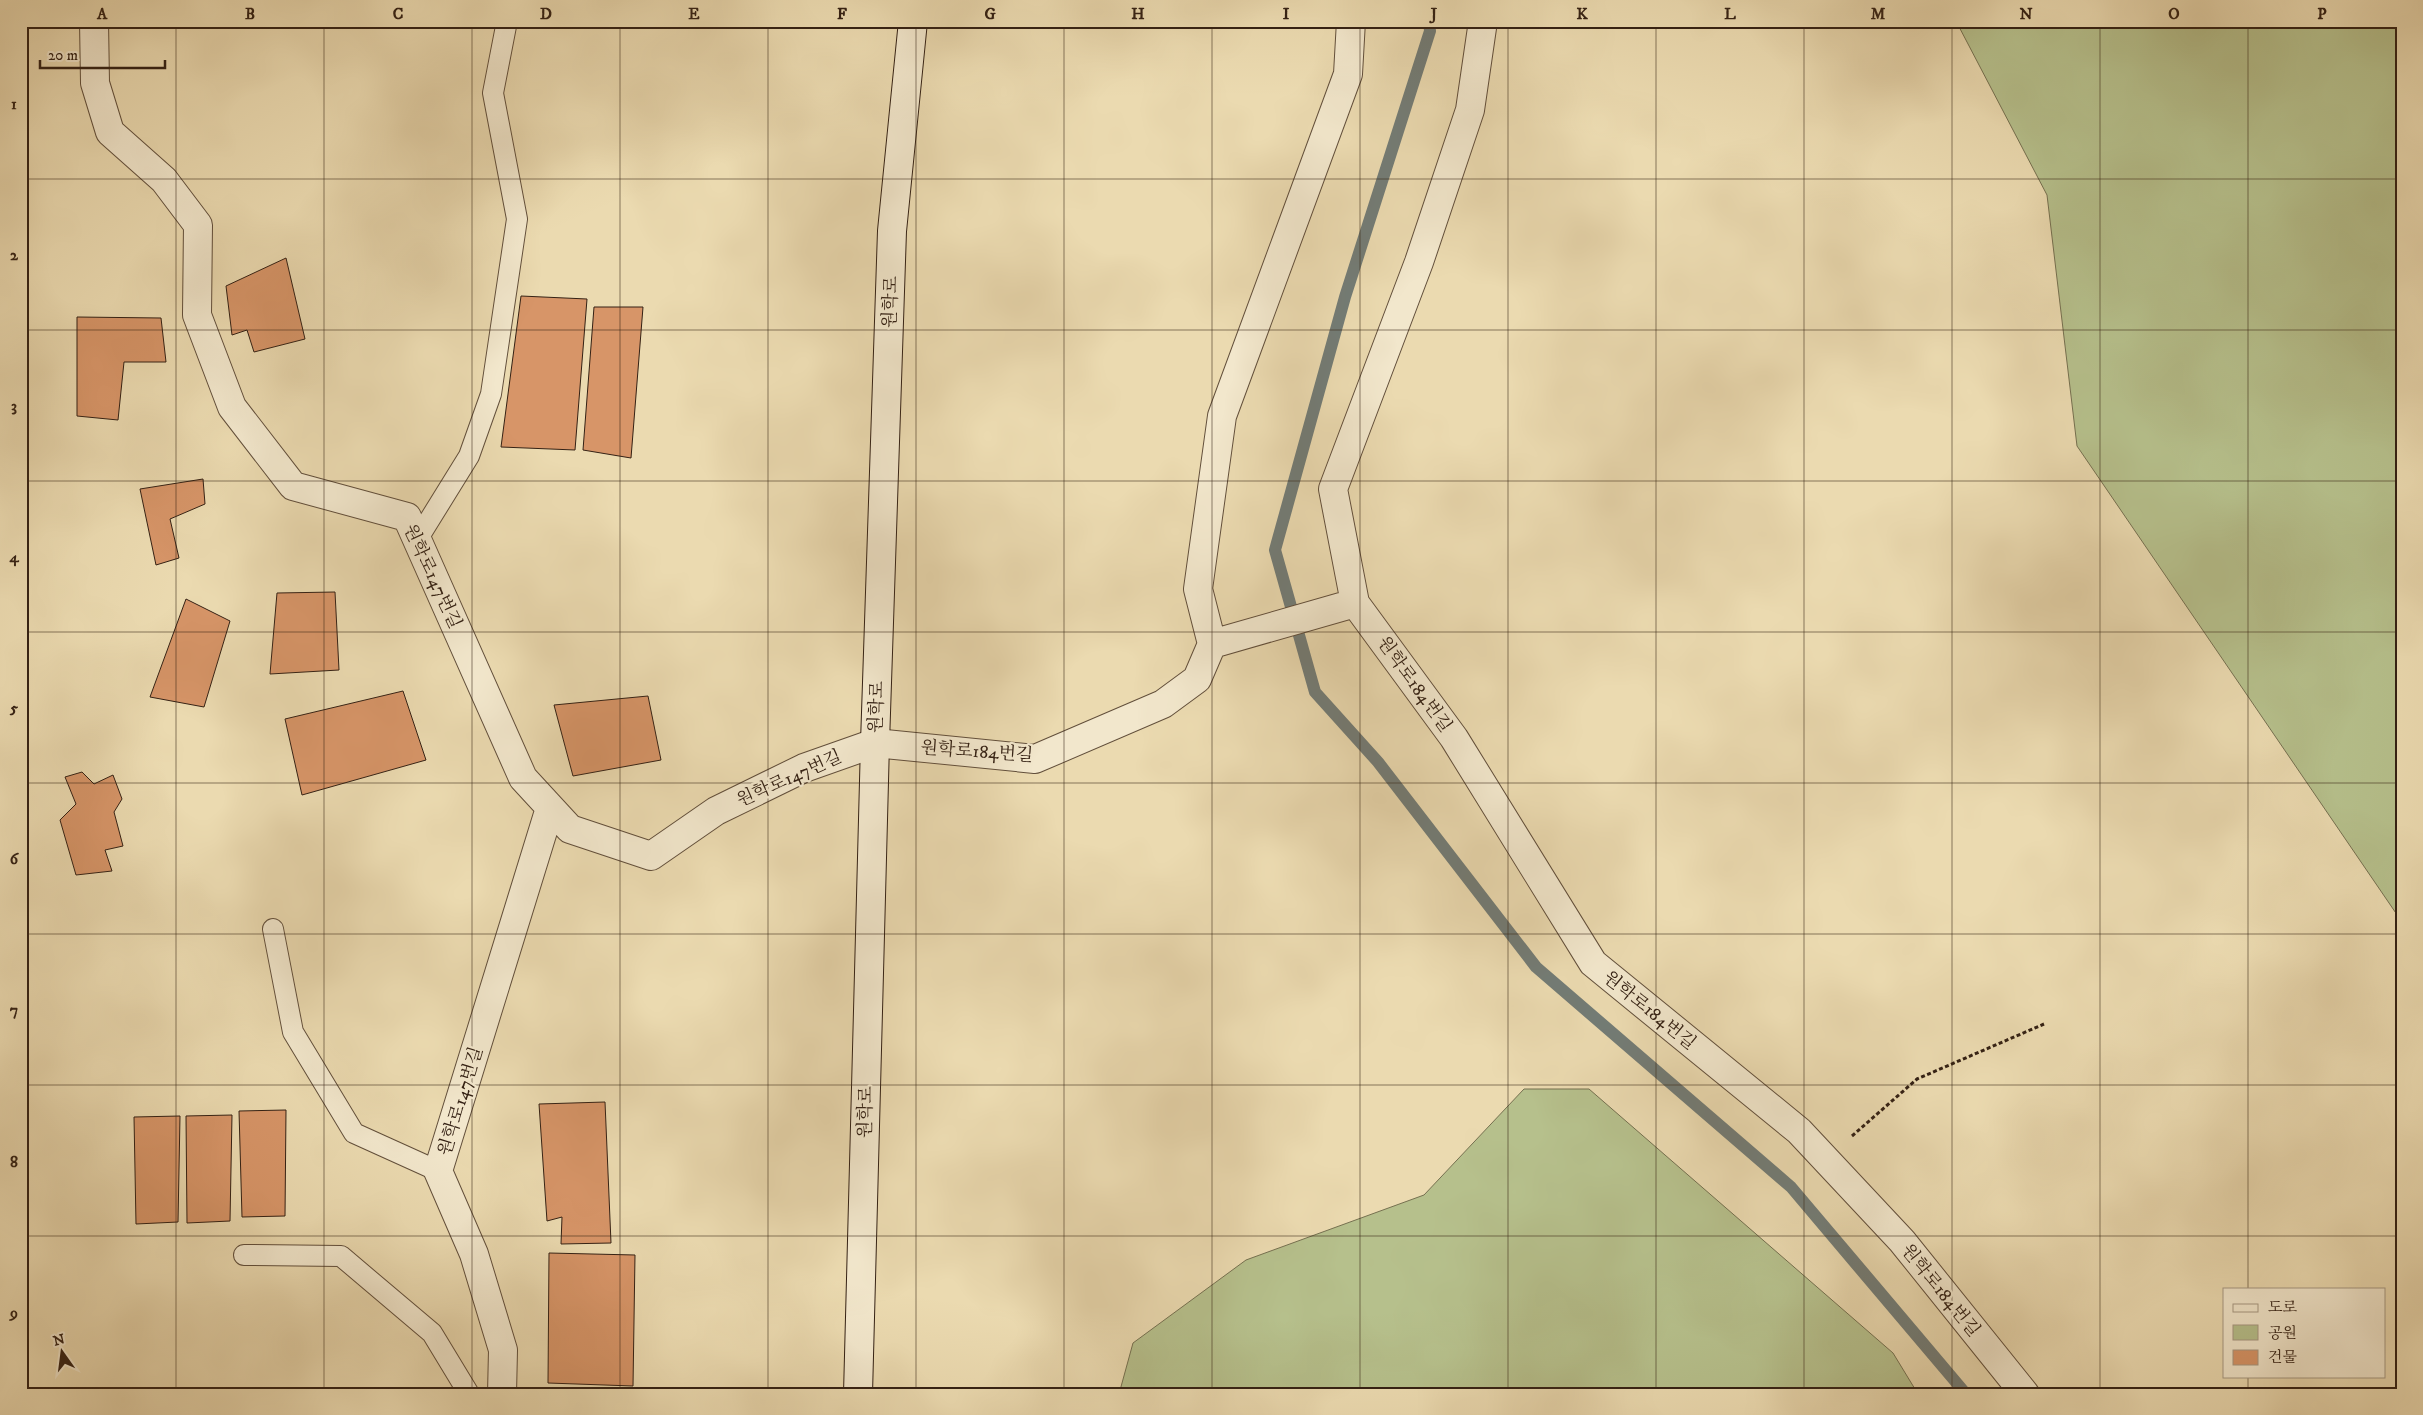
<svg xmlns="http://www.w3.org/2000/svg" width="2423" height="1415" viewBox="0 0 2423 1415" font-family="'IM FELL DW Pica','Noto Serif KR',serif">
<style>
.green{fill:#b6c08c;stroke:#757050}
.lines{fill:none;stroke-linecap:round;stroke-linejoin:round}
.stream{stroke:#737c76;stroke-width:12}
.building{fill:#d79568;stroke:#342114}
.lane-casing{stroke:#624f3b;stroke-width:22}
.street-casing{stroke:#624f3b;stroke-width:30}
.secondary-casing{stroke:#342114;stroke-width:30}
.path{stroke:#342114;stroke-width:3;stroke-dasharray:4 2.5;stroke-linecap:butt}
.lane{stroke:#f2e7cc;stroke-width:20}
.street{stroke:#f2e7cc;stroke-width:28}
.secondary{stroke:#f2e7cc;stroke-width:28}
.grid{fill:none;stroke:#342114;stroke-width:1;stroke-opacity:0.55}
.labels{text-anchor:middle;stroke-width:4.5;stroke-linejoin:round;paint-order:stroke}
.street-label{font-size:18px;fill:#342114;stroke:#f2e7cc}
.neatline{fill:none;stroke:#342114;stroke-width:2}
.grid-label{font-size:16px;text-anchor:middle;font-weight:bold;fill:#342114}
</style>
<rect width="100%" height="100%" fill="#ebdab0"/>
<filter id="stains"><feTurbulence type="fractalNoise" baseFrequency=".004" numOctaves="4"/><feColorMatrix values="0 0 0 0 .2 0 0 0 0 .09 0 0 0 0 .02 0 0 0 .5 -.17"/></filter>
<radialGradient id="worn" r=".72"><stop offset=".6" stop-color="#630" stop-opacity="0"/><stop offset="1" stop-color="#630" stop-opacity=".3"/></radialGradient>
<path class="green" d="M1956,21H2402V922L2077,446L2047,195Z
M1524,1089H1589L1893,1353L1918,1394H1119L1133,1343L1246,1260L1424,1195Z"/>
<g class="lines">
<path class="stream" d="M1429,21L1430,31L1345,297L1275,550L1315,692L1378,762L1536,967L1791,1187L1966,1394"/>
</g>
<path class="building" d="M286,258L305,339L254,352L247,330L232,335L226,286Z
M521,296L587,299L575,450L501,447Z
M594,307H643L631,458L583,450Z
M77,317L161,318L166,362H124L118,420L77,416Z
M203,479L205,504L170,519L179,558L156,565L140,489Z
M335,592L339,670L270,674L277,593Z
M186,599L230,621L204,707L150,697Z
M403,691L426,760L302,795L285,719Z
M648,696L661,760L573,776L554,705Z
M82,772L94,784L113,775L122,799L114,812L123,846L105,850L112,871L76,875L60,820L76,804L65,777Z
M605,1102L611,1243L561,1244L562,1217L547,1221L539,1104Z
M286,1110L285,1216L242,1217L239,1111Z
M232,1115L230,1221L187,1223L186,1116Z
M180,1116L178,1222L136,1224L134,1117Z
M549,1253L635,1255L633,1386L548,1383Z"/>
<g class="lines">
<g class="lane-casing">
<path id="lane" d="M417,540L469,456L491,394L517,219L493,93L507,21
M273,929L293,1032L354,1133L438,1171
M244,1255L341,1256L432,1333L469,1394"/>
</g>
<g class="street-casing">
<path id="street" d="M94,21L95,83L110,132L164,180L198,225L197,315L232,407L293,486L407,517L523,778L570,829L651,856L716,811L804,768L875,743L1035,759L1163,704L1197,679L1212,644
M1483,21L1470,110L1419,262L1333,489L1355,603L1454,738L1593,963L1799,1131L1902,1241L2025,1394
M1212,644L1198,589L1222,416L1348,74L1351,21
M1212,644L1355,603
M502,1394L503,1350L474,1254L438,1171L550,808"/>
</g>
<g class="secondary-casing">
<path id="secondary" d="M858,1394L875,743L892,231L913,21"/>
</g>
<path class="path" d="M1852,1136L1917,1079L2044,1024"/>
<use href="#lane" class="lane"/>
<use href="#street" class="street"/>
<use href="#secondary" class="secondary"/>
</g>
<path class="grid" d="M176,21V1394M324,21V1394M472,21V1394M620,21V1394M768,21V1394M916,21V1394M1064,21V1394M1212,21V1394M1360,21V1394M1508,21V1394M1656,21V1394M1804,21V1394M1952,21V1394M2100,21V1394M2248,21V1289M21,179H2402M21,330H2402M21,481H2402M21,632H2402M21,783H2402M21,934H2402M21,1085H2402M21,1236H2402M2248,1376V1394"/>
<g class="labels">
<g class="street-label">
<text transform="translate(890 302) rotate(-88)" y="6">원학로</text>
<text transform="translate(433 576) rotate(65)" y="6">원학로147번길</text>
<text transform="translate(1415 684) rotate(54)" y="6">원학로184번길</text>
<text transform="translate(876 707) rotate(-88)" y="6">원학로</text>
<text transform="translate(977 751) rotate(4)" y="6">원학로184번길</text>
<text transform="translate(789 778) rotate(-24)" y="6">원학로147번길</text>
<text transform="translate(1650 1010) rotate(39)" y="6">원학로184번길</text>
<text transform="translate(460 1101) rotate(-73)" y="6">원학로147번길</text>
<text transform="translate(865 1112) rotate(-89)" y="6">원학로</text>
<text transform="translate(1941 1290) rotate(51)" y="6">원학로184번길</text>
</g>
</g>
<rect width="2423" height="1415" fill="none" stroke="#ebdab0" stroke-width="55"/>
<rect x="2223" y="1288" width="162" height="90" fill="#f2e7cc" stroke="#a69882"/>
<rect x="2233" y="1304" width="25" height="8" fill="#f2e7cc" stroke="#a69882"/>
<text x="2268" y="1312" font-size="15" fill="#342114">도로</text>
<rect x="2233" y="1325" width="25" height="15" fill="#b6c08c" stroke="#a69882"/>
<text x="2268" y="1338" font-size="15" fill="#342114">공원</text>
<rect x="2233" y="1350" width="25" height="15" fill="#d79568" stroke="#a69882"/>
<text x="2268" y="1362" font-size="15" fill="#342114">건물</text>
<g transform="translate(62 1352) rotate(346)" stroke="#f2e7cc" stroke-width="4" paint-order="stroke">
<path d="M0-4L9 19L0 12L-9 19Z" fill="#342114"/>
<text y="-8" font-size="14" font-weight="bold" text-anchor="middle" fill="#342114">N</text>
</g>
<path d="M40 60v8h125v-8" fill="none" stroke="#342114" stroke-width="2.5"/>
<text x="48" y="60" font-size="15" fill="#342114" stroke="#f2e7cc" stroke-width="4" paint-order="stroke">20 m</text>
<rect x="28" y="28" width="2368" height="1360" class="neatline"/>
<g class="grid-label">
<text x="102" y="19">A</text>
<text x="250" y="19">B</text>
<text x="398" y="19">C</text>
<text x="546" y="19">D</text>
<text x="694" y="19">E</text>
<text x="842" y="19">F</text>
<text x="990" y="19">G</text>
<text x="1138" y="19">H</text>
<text x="1286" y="19">I</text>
<text x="1434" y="19">J</text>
<text x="1582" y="19">K</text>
<text x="1730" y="19">L</text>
<text x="1878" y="19">M</text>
<text x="2026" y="19">N</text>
<text x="2174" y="19">O</text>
<text x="2322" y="19">P</text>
<text x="14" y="109">1</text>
<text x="14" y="260">2</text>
<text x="14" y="411">3</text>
<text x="14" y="562">4</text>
<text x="14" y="713">5</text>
<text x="14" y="864">6</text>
<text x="14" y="1015">7</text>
<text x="14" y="1167">8</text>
<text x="14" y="1318">9</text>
</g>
<rect width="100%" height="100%" filter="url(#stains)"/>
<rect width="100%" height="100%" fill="url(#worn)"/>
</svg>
